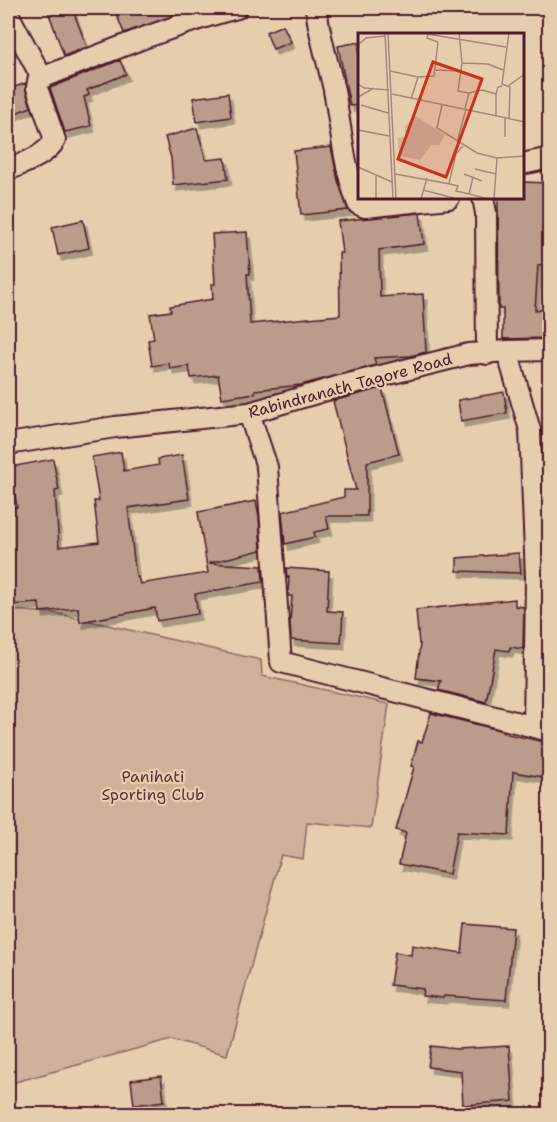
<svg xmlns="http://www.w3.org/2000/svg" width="557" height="1122" viewBox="0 0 557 1122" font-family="'Shantell Sans',sans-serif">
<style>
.green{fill:#cdb199;stroke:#8c6862;stroke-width:1.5}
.building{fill:#ba9c8a;stroke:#4a1f2b;stroke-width:1.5;filter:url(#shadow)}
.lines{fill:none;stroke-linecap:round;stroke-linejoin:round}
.minor-casing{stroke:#4a1f2b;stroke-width:24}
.minor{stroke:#e6cdae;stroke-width:20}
.labels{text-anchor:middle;stroke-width:4.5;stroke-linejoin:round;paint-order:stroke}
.street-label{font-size:16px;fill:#4a1f2b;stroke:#e6cdae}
.park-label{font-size:16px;fill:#5e353c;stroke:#e6cdae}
.inset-road{fill:none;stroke:#a8877a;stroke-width:1.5}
.view{fill:#c8321e;fill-opacity:0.15;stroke:#c8321e;stroke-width:3}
.inset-edge{fill:none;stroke:#4a1f2b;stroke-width:3}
</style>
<defs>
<filter id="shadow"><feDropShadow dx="3.5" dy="6" stdDeviation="0" flood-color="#0004"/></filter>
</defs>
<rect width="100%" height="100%" fill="#e6cdae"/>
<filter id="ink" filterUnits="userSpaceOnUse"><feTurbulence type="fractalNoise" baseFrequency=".0167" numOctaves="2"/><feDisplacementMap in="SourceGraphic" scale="12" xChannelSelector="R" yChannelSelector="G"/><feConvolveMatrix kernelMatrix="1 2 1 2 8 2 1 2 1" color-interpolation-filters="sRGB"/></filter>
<g filter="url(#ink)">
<path class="green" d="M8,610L55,613L261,660L262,676L389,704L371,828L307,822L303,859L281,855L227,1055L172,1039L8,1084Z"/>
<path class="building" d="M47,8H72L87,47L64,56Z
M114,8H195L124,33Z
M283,25L291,42L273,49L266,32Z
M359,42V105L350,106L338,46Z
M120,60L126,74L87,90L89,95L84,97L91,126L65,132L50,88Z
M26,83V91L31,107L8,116V89Z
M228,93L231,117L197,122L193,98Z
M197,128L206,160L225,158L228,179L173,185L171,158L165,137Z
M331,147L338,180L348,210L301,215L294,151Z
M522,182L549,183V264L538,265L535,310L549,309V338L503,339V309H499L498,198H522Z
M420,213L424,244L379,250L380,297L423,294L426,352L410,356L374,358L376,365L301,385L255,390V393L222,398L218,375L191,378L189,366L170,369L169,363L152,366L148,340L154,339L150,314L171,311L170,306L213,299L212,284H215L212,234L247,232L250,274H247L250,324L298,319L340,315L339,253H342L338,221Z
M83,220L89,248L58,255L52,227Z
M382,388L399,454L367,462V516H326L329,529L314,532L315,537L285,544L282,512L344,497V490H356L333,401Z
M504,392L507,413L461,421L458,400Z
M121,452L124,471L159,465L158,459L182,455L189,499L128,508L136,577H138L140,584L208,573L198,512L256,501L259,517L261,550L209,563L262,566L263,582L195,594L198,614L157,621L155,608L80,622L78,608L40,612L39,603L8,605V508L17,507L10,467L53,459L59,490L55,491L59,547L99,542L94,501H99L92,457Z
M519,553L521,573L457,571V558Z
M286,568L329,571L327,611L343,612L341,643L291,640L290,622L292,596H288L289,577L287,578Z
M515,599V606L524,607L523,649L510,647L509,651L496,649L486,702L438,690L441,681L416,678L420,644H419L416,610Z
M431,713L503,731V733L549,743V778L513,772L509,835L457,832L449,874L399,864L406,833L396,830L414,767L411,766L418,741L422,742Z
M465,924L513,928L506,1000L444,996L443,998L422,996L423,989L390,985L395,952L411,955L412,945L462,953Z
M431,1046L457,1049L509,1046L513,1101L463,1105L461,1071L428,1067Z
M161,1076L164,1101L134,1105L131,1080Z"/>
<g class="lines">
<g class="minor-casing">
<path id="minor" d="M316,8C319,35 328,62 334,90C341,128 344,168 358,204L365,207L449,198
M8,14L42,78
M522,164L550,158
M8,170C23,163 46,156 55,140L37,88L38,81L42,78C75,64 108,52 141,39C172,28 204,16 237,8
M483,198L486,213L487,354
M507,351L530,430L536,577L534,727
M249,413L267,467L281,662L550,731
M8,444L115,427L249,413L337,387L469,354L507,351L550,350"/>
</g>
<use href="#minor" class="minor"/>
</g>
</g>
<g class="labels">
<g class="street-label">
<text transform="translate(350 385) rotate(-15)" y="6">Rabindranath Tagore Road</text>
</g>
<g class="park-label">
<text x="153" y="782">Panihati<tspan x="153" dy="18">Sporting Club</tspan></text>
</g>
</g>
<g transform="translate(358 33)">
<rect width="166" height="166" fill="#e6cdae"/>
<path d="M56,82L87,102L81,112H73L62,127L41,123L40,105L47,104V94Z" fill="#cdb199"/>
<path class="inset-road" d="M27,0L35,166M30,0L38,166M101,0L104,30L100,58L111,60L107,75M151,0L144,51L152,54L151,86M69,1L148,14M0,12L8,5L27,3M104,30L130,31L145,37M77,37L103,38M32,38L60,44L53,66M60,44L76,43L80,9L69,5L70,0M0,51L6,55L31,57M150,53L167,41M111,60L124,57L138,61L140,54L144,53M34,61L167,89M0,64L16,55M3,72L30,80M84,72L79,95L119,120L139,125L136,166M138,83V61M147,85V104M0,97L31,103M99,109L108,76M139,125L167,123M0,134L34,149M117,136L138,141M37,141L92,151L100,153L98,158L111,161M106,141L124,148M115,144L111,161L130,166M91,150L98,121L105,113M65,157L96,165M18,166V143M63,166L69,145"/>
<path class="view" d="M75,29L124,46L88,144L40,126Z"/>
<rect width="166" height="166" class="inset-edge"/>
</g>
<rect width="557" height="1122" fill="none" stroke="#e6cdae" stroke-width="30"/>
<rect x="15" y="15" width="527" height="1092" fill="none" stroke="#4a1f2b" stroke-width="2" filter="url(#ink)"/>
</svg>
